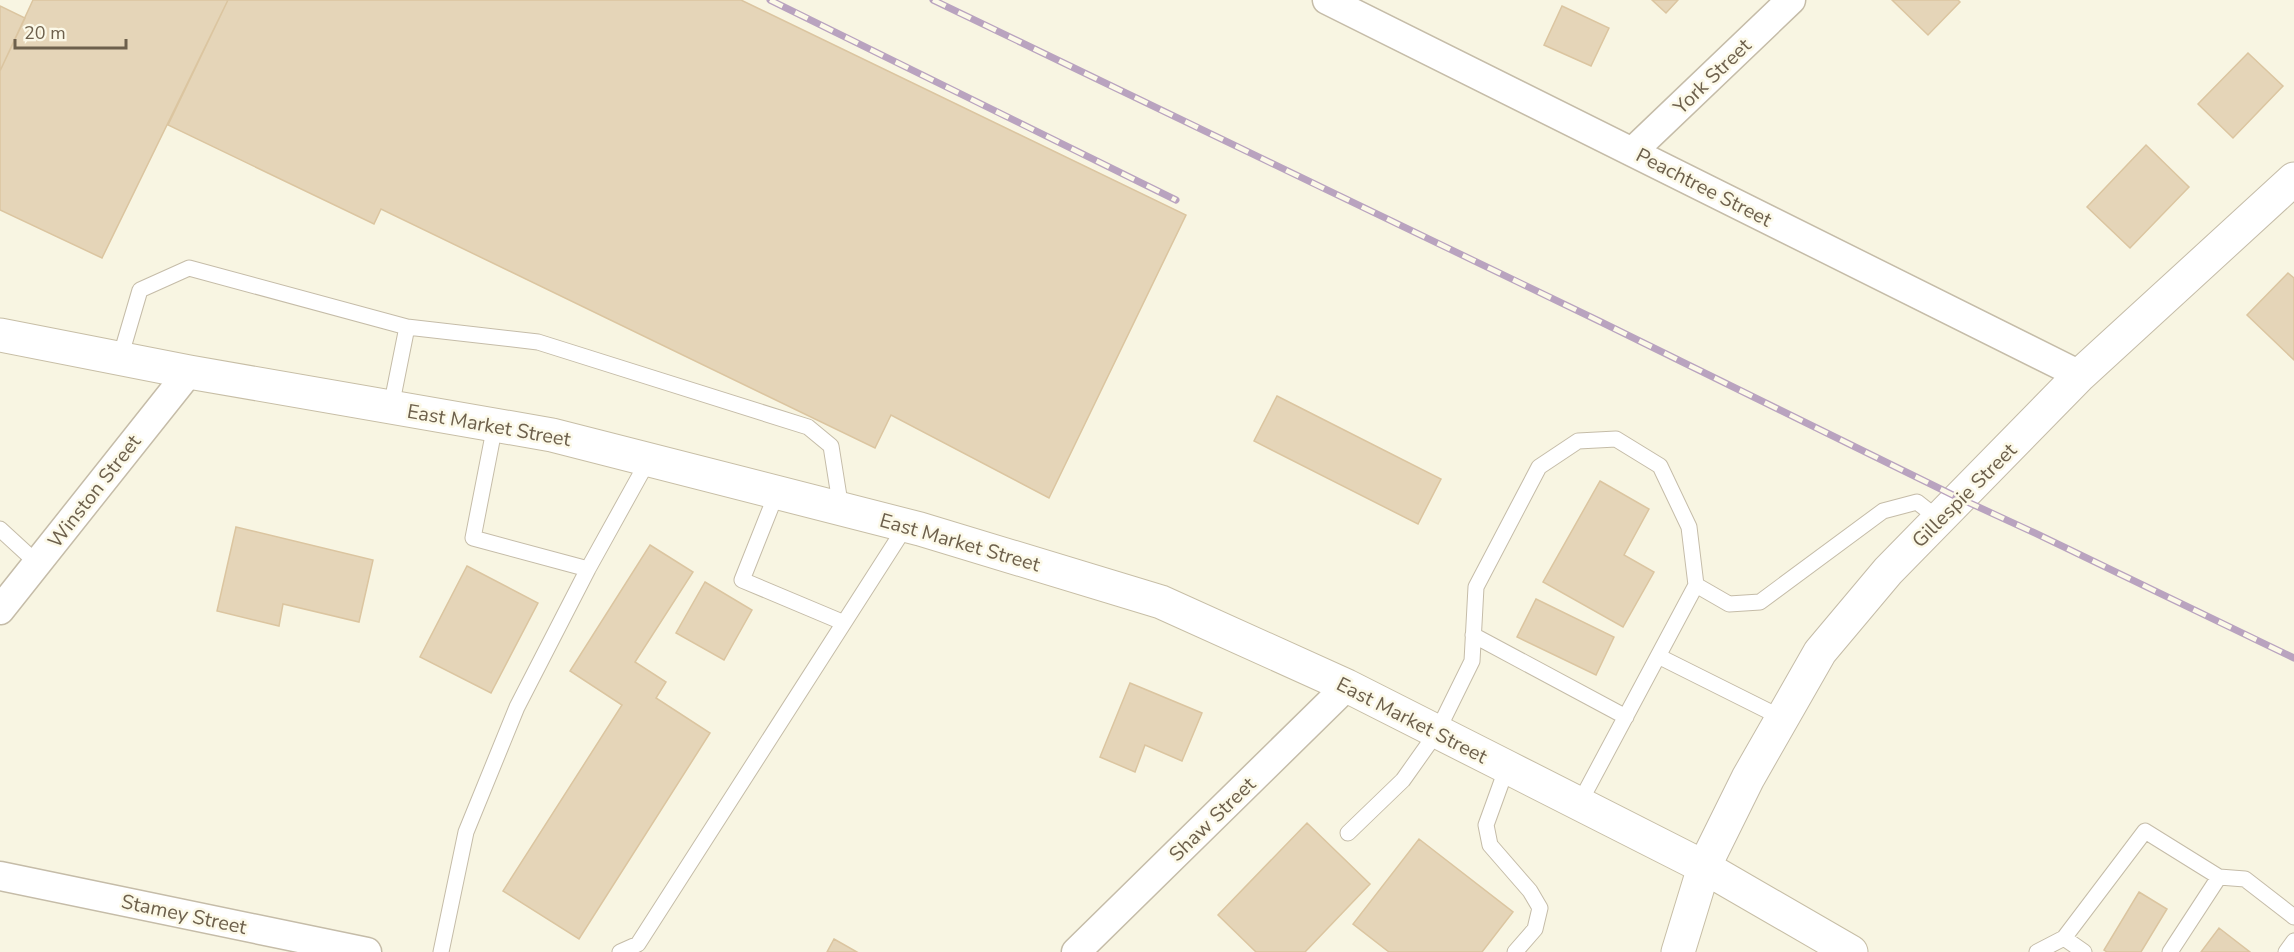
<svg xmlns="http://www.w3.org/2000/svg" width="2294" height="952" viewBox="0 0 2294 952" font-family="'Nunito Sans',sans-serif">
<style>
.building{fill:#e5d5b8;stroke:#dbc5a0;stroke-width:1.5}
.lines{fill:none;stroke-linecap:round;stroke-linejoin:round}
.service-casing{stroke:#c5bca8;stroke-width:17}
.minor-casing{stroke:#c5bca8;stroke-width:31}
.tertiary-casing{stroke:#c5bca8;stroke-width:35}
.secondary-casing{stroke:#c7bea6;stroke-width:35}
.service{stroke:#fff;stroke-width:15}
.minor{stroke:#fff;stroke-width:28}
.tertiary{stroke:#fff;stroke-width:33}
.secondary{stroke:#fff;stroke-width:33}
.rail-casing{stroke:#b9a3bf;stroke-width:7}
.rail{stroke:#fcf9e8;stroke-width:4.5;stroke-dasharray:14;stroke-linecap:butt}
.labels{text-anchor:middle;stroke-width:5;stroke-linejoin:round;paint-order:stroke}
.street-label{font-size:20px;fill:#6d604c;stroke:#fcf9e8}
</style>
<rect width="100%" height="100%" fill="#f8f5e2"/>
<path class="building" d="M33,0H228L102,258L0,210V71Z
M228,0H741L1186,215L1049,498L891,415L875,448L381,209L374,224L168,125Z
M1652,0H1678L1666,13Z
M1892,0H1958L1960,2L1928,35Z
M0,6L25,18L0,71Z
M1562,6L1609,28L1591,66L1544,45Z
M2248,53L2283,86L2233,138L2198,104Z
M2146,145L2189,187L2130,248L2087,207Z
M2288,273L2294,278V360L2247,315Z
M1277,396L1441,479L1418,524L1254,441Z
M1600,481L1649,509L1624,555L1654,572L1623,627L1543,582Z
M236,527L373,560L359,622L283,604L279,626L217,611Z
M650,545L693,572L635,662L666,682L656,698L710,733L579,939L503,891L622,705L570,671Z
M467,566L538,603L491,693L420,657Z
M705,582L752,610L724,660L676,633Z
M1536,599L1614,637L1596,675L1517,637Z
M1130,683L1202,713L1182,761L1145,745L1135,772L1100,757Z
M1307,823L1370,884L1305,952H1256L1218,915Z
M1419,839L1513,912L1482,952H1389L1353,924Z
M2139,892L2167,909L2141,952H2107L2104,950Z
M2219,928L2250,952H2201Z
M834,939L857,952H827Z"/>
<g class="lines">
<g class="service-casing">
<path id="service" d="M120,358L140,290L189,268L407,327L538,342L808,427L831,446L841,509
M391,407L407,327
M495,425L473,538L588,569
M777,492L742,580L842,622
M0,529L37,563
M1696,585L1729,604L1760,602L1883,511L1917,502L1940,520
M1473,635L1626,717
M1658,656L1782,718
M1507,767L1486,825L1490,845L1530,891L1540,908L1535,929L1515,952
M1348,833L1403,780L1437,732L1472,661L1476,587L1539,467L1578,441L1616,439L1660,466L1689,527L1696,585L1579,804
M2219,877L2245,879L2294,917
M2064,938L2084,952
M441,952L466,832L517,707L588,569L649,459
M620,952L638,944L906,526
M2037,952L2064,938L2145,831L2219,877L2170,952
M2286,952L2294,941"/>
</g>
<g class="minor-casing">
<path id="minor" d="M1327,0L2080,375
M1633,151L1791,0
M0,610L189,372
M0,876L367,952
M1076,952L1347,686"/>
</g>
<g class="tertiary-casing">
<path id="tertiary" d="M1704,867L1748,778L1820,652L1888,571L2080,375L2294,179"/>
</g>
<g class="secondary-casing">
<path id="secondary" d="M0,335L189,372L552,435L920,529L1161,602L1347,686L1507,767L1704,867L1851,952
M1678,952L1704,867"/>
</g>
<use href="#service" class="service"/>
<use href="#minor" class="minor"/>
<use href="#tertiary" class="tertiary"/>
<use href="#secondary" class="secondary"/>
<g class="rail-casing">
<path id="rail" d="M770,0L1176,200
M933,0L1599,321L1961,499L2035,533L2294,658"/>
</g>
<use href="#rail" class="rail"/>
</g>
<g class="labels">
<g class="street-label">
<text transform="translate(1712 76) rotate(-44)" y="7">York Street</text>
<text transform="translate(1704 187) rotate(27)" y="7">Peachtree Street</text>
<text transform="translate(489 425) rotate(10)" y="7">East Market Street</text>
<text transform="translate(94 491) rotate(-52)" y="7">Winston Street</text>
<text transform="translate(1964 495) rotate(-45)" y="7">Gillespie Street</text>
<text transform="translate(960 542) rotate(16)" y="7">East Market Street</text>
<text transform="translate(1412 720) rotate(27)" y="7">East Market Street</text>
<text transform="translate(1212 819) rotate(-44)" y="7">Shaw Street</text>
<text transform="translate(184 914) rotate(12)" y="7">Stamey Street</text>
</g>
</g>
<path d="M15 39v9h111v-9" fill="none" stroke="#6d604c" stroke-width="3"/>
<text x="24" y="39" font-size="18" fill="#6d604c" stroke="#fcf9e8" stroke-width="4.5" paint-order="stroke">20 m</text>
</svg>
